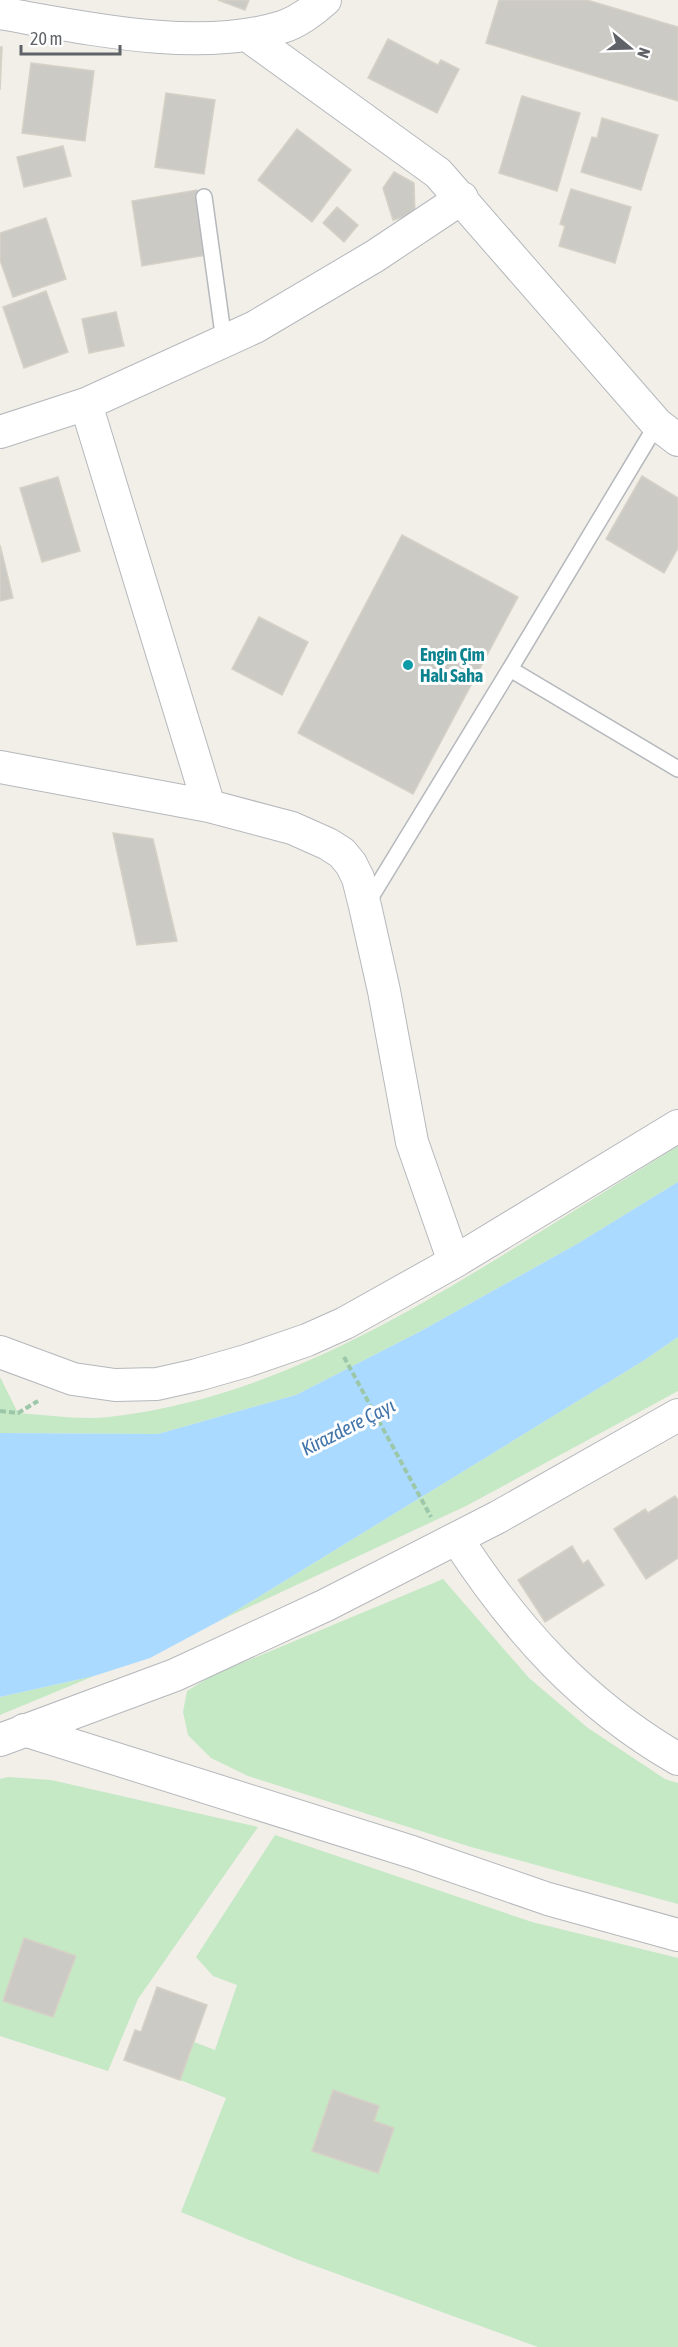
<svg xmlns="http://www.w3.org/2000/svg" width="678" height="2347" viewBox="0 0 678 2347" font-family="'Asap Condensed',sans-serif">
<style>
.green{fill:#c5e8c5}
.water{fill:#aadaff}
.building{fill:#cccac5;stroke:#d6d1c6;stroke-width:1.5}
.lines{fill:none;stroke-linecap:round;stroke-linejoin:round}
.lane-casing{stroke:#b5b8bc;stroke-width:18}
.street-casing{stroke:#b5b8bc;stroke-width:34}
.path{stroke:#9cc7a9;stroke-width:4;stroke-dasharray:6 3;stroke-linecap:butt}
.lane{stroke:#fff;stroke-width:15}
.street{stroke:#fff;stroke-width:32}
.culture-dot{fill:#0f9aa8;stroke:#fff;stroke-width:2}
.labels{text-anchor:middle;stroke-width:6;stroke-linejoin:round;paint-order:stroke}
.culture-label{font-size:18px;font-weight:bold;fill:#0d838f;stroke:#fff;text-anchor:start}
.water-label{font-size:20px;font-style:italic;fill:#4174aa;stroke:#fff}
</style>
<rect width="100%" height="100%" fill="#f1efe8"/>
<path class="green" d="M678,1146V1182L577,1244L421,1331L296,1395L158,1434L0,1433V1377L18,1413C47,1415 81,1420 109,1417C259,1400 390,1325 516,1247C570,1213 624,1180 678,1146Z
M678,1337V1391L466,1506L221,1620L643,1361Z
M443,1579L529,1678L588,1728L665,1779L678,1783V1904L471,1847L248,1776L211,1758L188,1735L183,1712L187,1691L213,1675Z
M94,1676L0,1715V1697Z
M8,1777L51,1780L258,1827L138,1999L108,2071L0,2036V1779Z
M275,1835L532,1922L678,1958V2347H538L296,2259L181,2212L226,2098L180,2080L194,2042L215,2050L237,1985L213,1976L196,1957Z"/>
<path class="water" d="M678,1182V1337L643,1361L221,1620L150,1658L94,1676L0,1697V1433L158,1434L296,1395L421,1331L577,1244Z"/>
<path class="building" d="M218,0H249L245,10Z
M499,0H587L678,27V101L486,43Z
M388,39L438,65L441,60L459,69L437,113L368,78Z
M0,47H2L0,90Z
M31,63L94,71L85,141L22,133Z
M166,93L215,100L204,174L155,167Z
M522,96L580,113L557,191L499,173Z
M602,118L658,135L641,190L581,172L592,137L597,138Z
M297,129L351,170L312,222L258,180Z
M63,146L71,176L24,187L17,157Z
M394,172L414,183L415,214L393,220L383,188Z
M571,189L631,207L615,263L559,246L565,226L560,224Z
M197,190L207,255L142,266L132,201Z
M337,207L358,225L344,242L323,223Z
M46,218L66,279L13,297L0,260V233Z
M46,291L68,352L24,368L3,307Z
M116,312L124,346L89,353L82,319Z
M642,476L678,498V548L664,573L606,539Z
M58,477L80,551L42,562L20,488Z
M402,535L518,597L413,794L298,733Z
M0,545L13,598L0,601Z
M259,617L308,642L282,695L232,669Z
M113,833L153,839L177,941L137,945Z
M675,1496L678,1500V1558L646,1579L614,1529L645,1509L648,1513Z
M572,1546L583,1564L588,1560L604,1585L545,1622L518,1580Z
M24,1938L76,1956L53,2017L3,2001Z
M157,1987L207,2005L180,2080L124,2060L135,2030L141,2032Z
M333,2090L379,2106L374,2121L394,2128L378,2173L312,2151Z"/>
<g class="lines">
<g class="lane-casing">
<path id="lane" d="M204,197L224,341
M657,424L510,669L678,769
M366,905L510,669"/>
</g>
<g class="street-casing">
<path id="street" d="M0,13C86,28 198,53 282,27C296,23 314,10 325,0
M247,35L438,173L657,424L678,440
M86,404L209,806
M0,432L86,404L255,327L375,256L462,198
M0,767L209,806L292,828L328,844L342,853L351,864L358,878L365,906L384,991L412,1142L454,1262
M0,1352L73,1379L115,1385L157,1384L197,1375L246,1361L307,1340L345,1323L454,1262L678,1126
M457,1539C516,1630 583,1704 678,1759
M24,1730L412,1852L548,1899L678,1935
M0,1740L175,1675L326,1605L498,1517L678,1415"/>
</g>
<path class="path" d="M344,1357L431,1517
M0,1411L18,1413L38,1401"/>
<use href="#lane" class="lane"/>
<use href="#street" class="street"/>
</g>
<circle class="culture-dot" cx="408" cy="665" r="6"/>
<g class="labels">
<g class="culture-label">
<text x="420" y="661">Engin Çim<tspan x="420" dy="21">Halı Saha</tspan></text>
</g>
<g class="water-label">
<text transform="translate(348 1427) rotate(-27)" y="7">Kirazdere Çayı</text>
</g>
</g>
<g transform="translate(630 48) rotate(109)" stroke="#ffffff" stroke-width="4.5" paint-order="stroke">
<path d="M0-4.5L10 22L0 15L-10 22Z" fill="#5f6368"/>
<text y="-9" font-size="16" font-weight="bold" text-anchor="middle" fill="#5f6368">N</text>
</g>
<path d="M21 45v9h99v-9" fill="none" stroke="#5f6368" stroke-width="3"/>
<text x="30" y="45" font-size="18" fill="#5f6368" stroke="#ffffff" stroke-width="4.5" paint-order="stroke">20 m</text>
</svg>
